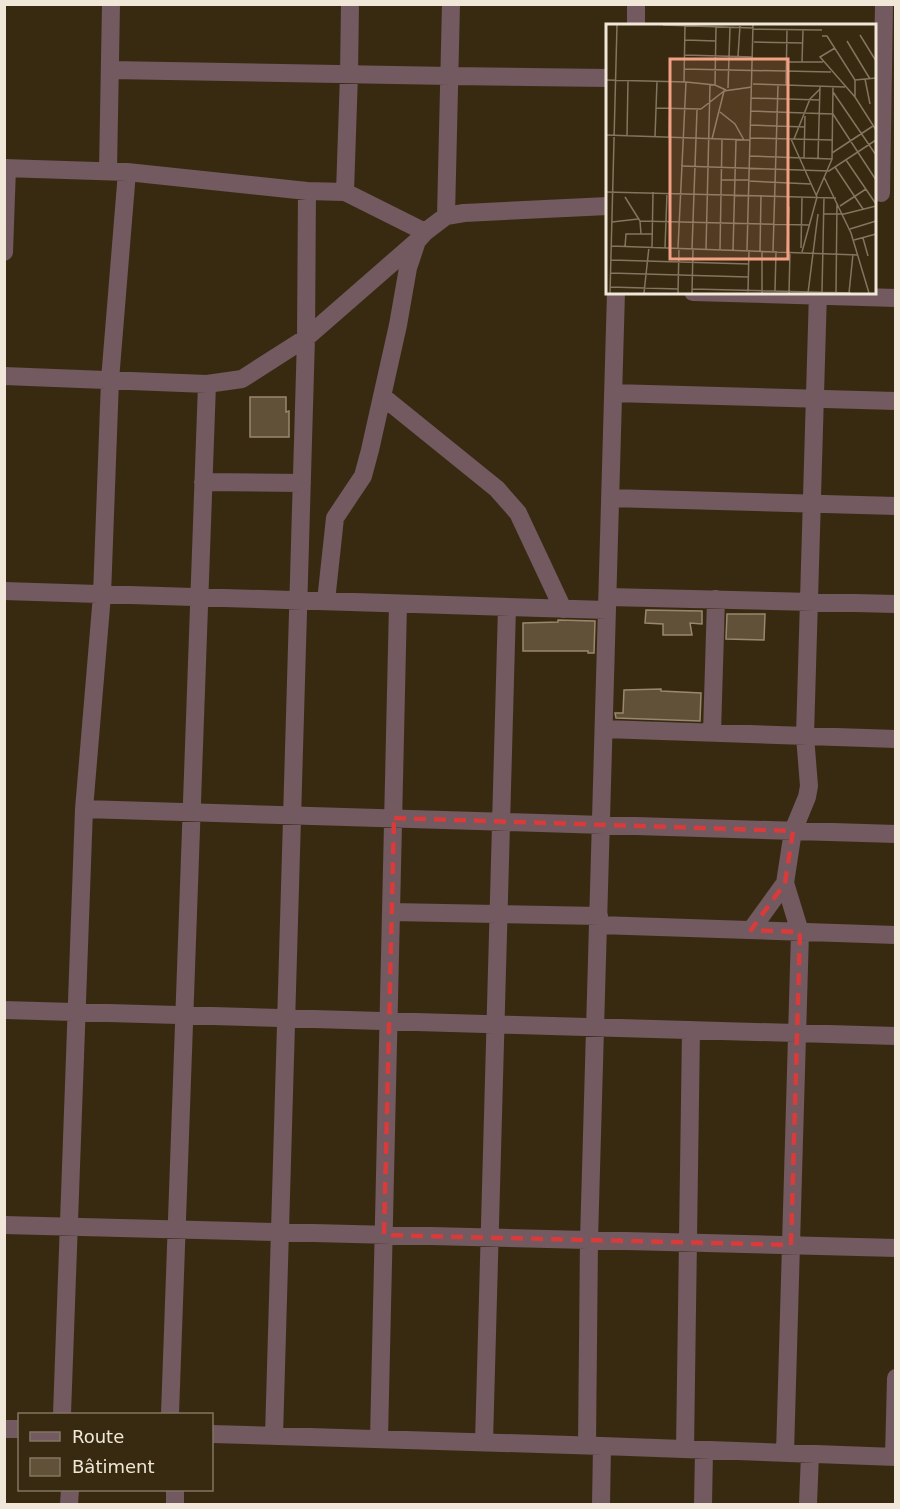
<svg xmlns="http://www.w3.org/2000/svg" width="900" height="1509" viewBox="0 0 900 1509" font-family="'DejaVu Sans',sans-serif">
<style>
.building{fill:#615138;stroke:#99886d;stroke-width:1.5}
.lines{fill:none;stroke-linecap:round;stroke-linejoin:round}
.minor{stroke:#735960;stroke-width:18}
.marked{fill:none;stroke:#d93b3a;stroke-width:4.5;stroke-dasharray:12 8;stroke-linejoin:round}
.inset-road{fill:none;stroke:#827661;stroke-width:1.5}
.view{fill:#f39f83;fill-opacity:0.15;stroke:#f39f83;stroke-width:3}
.inset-edge{fill:none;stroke:#f0e7d8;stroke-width:3}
</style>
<rect width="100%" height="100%" fill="#382a11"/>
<path class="building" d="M250,397H286V412L289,411V437H250Z
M646,610L702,611V624L690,623L692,635H663V624L645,623Z
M727,614H765L764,640L726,639Z
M558,620L595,621L594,653H588V651H523V623L558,622Z
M661,689V691L701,693L700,721L616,718L615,713H623L624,690Z"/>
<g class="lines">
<path class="minor" d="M636,4V26
M110,70L450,76L608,78
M4,168L127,172L307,191L345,192L425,232
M108,171L111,4
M345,192L349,74L350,4
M881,193L884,4
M446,216L451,4
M4,252L7,168
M693,292L896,298
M4,376L207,384L242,379L306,338L416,242
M613,393L896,401
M382,396L497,489L518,513L563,609
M203,482L302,483
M610,498L896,506
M4,591L607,610
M608,597L896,604
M326,601L335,518L363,476L370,450L398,325L408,268L417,241L425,232L446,216L464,213L608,206
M604,729L896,739
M712,733L716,599
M84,809L896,834
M391,912L599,916
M599,925L896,935
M751,930L785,883
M4,1010L896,1036
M4,1225L896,1248
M62,1414L84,809L102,595L110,380L127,172
M170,1414L207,384
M4,1429H20
M212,1434L602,1446L896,1457
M274,1436L306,338L307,191
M379,1439L398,604
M484,1442L507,607
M587,1445L589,1240L616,292
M685,1449L691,1030
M785,1453L800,932L785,883L793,831L807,797L809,786L805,736L818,292
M894,1457L896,1378
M69,1504L70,1490
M175,1504V1490
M601,1504L602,1446
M703,1504L704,1450
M808,1504L810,1454"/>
</g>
<path class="marked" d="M394,818L793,831L785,883L751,930L800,932L791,1245L384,1235Z"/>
<g transform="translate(606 24)">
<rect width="270" height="270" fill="#382a11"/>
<path class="inset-road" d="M57,1L147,4M147,5L216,6M254,11L270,37M216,12H221L249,56V73M79,16L110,17M241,17L264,55M148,18L197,19M229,24L214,33L249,73L270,106M78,31L147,33M132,32L134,2M180,38H217M196,38L197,6M78,45L225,48M259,55L264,80M0,56L80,58L109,61L120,66M249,56L270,54M78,58L79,1M147,60L239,63M109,61L110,3M180,61L181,6M122,64L124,3M227,68L270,131M145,74L214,76M50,84L95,85L118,67M144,87L227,90L270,156M114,88L129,100L138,116M144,101L199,103M0,111L144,116M21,112L22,56M49,113L51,57M63,113L64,58M144,114L226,116M106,115L118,67L146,63M185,115L211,173L196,228M188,115L204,75L214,65M226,129L267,102M143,132L226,135M198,134L199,92M212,134L214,62M240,136L270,180M75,142L223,147L270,116M229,143L257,185M218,153L245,209L263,269M115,156H143M142,157L205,160M0,168L230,174M210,172L226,135L227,62M19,173L34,197L35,210M234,182L260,165M217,190H238L270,182M34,197L203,201M6,198L32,195M244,205L270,197M257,214L262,232M248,216L270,210M5,222L252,231M19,223L20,210H46M46,223L47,168M59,224L61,169M72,224L80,58M195,224L196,173M86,225L91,86M100,225L104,61M114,225L116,115M127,226L130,116M141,226L147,1M154,227L155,171M167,227L172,61M181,228L183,183M5,236L143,240M4,249L142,253M4,263L72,265M86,265L245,269M169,267L170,227M142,268L143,226M216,268L218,173M4,269L11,1M38,269L43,223M72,269L73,224M86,269L87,225M156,269V227M183,269L184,228M202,269L212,190M230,269L231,179M243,269L247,230"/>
<path class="view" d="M64,35H182V235H64Z"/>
<rect width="270" height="270" class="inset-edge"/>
</g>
<rect width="900" height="1509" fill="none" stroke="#f0e7d8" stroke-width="12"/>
<rect x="18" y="1413" width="195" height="78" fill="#382a11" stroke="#827661" stroke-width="1.5"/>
<rect x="30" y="1432" width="30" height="9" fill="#735960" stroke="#827661" stroke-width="1.5"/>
<text x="72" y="1443" font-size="18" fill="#f0e7d8">Route</text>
<rect x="30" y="1458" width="30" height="18" fill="#615138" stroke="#827661" stroke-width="1.5"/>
<text x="72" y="1473" font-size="18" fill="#f0e7d8">Bâtiment</text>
</svg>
